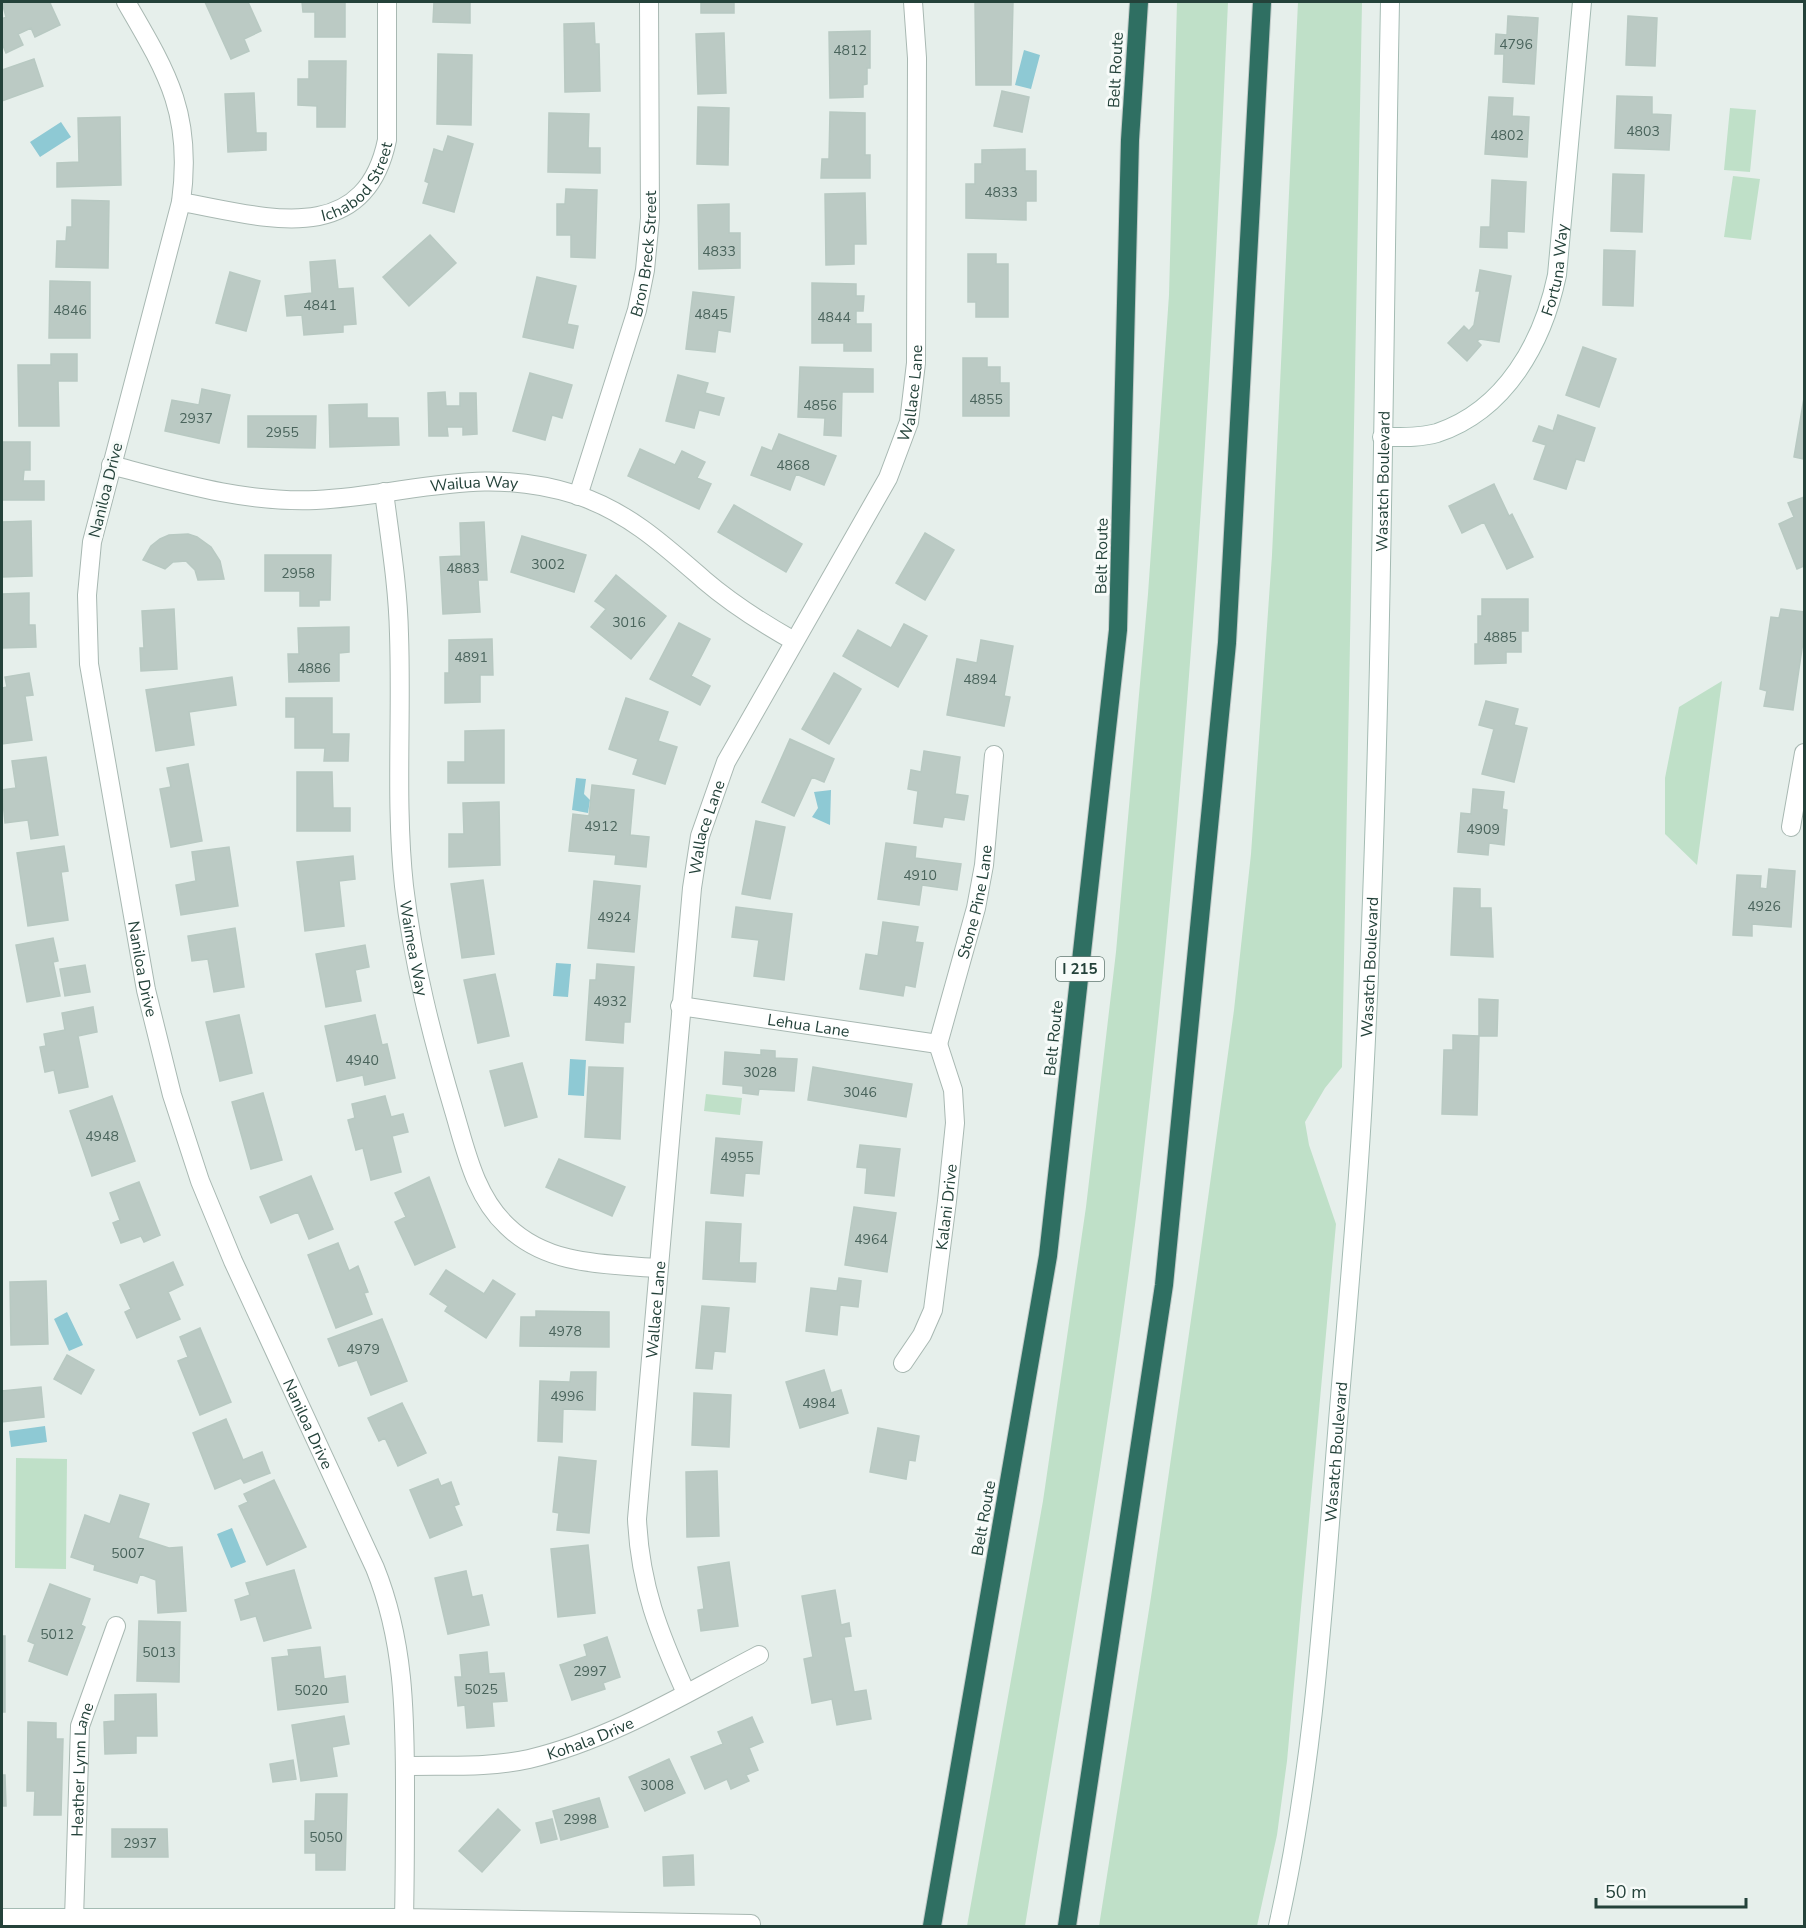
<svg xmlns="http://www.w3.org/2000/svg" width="1806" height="1928" viewBox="0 0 1806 1928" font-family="'Nunito Sans',sans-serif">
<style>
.green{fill:#bfe0c8}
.water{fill:#8ec9d4}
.building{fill:#bbcac4;stroke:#b8c9c2;stroke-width:1.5}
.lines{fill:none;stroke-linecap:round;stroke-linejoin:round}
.street-casing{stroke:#a8b8b2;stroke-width:20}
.secondary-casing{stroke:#a4bbb3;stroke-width:20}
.highway-casing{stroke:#c2cac8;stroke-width:20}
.street{stroke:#fff;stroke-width:18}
.secondary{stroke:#fff;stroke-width:18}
.highway{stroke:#2f6f62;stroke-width:18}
.labels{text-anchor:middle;stroke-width:6;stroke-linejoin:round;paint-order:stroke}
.number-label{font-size:14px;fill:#4a645c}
.shield{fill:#f7fbf9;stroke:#637a73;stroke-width:1.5}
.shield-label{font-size:15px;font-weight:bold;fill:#24423a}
.street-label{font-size:16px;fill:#24423a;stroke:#f7fbf9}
</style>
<rect width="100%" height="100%" fill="#e6efeb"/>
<path class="green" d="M1177,2H1228C1211,394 1187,786 1141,1176C1111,1428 1065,1677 1025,1926H967L1043,1501L1086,1207L1116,952L1148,594L1169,295Z
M1298,2H1362L1342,1067L1325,1088L1305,1122L1309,1145L1336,1224L1287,1761L1277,1835L1257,1926H1099L1151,1597L1197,1278L1234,1010L1251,854L1272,555Z
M1730,108L1756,110L1750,172L1724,170Z
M1733,176L1760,179L1751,240L1724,237Z
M1722,681L1697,865L1665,834V778L1679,707Z
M706,1094L742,1098L740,1115L704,1111Z
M16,1458L67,1459L66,1569L15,1568Z"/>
<path class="water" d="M1024,50L1040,55L1031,89L1015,85Z
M61,122L71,137L40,157L30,142Z
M576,778L586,779L584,794L590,800L588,813L572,810Z
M831,790L830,825L812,817L818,808L814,792Z
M556,963L571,964L568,997L553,996Z
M570,1059L586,1060L584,1096L568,1095Z
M67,1312L83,1345L69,1351L54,1319Z
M45,1426L47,1442L11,1447L9,1431Z
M232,1528L246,1562L231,1568L217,1534Z"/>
<path class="building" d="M2,2H52L50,3L60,25L35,37L31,28L18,34L23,45L6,53L2,43V19L6,17Z
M205,2H248L261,31L244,39L249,51L231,59Z
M302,2H345V37H315V12H303Z
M434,2H470V23L433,22Z
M701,2H734V13H701Z
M975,2H1013L1011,85H976Z
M1508,16L1538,18L1534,84L1503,82L1504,54H1495L1496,34L1507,35Z
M1628,16L1657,18L1655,66L1626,65Z
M594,23L595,44H599L600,91L565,92L564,24Z
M870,31V68H867V84L863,85V97L830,98L829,32Z
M724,33L726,93L698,94L696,34Z
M438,54L472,55L471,125L437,124Z
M34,59L43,86L2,101V70Z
M309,61H346L345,127H317V106L298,105V79H309Z
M1002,91L1029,97L1022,132L994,126Z
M254,93L256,133H266V150L228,152L225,94Z
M1617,96L1652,97V114L1671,115L1669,150L1615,148Z
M1489,97L1513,98L1512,116L1529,117L1527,157L1485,154Z
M698,107L729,108L728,165L697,164Z
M830,112L865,113V155H870V178H821L822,159H829Z
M549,113L589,114L588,148H600V173L548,172Z
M120,117L121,185L57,187V163L79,162L78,118Z
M448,136L473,144L454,212L423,203L429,183L425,181L434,149L443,152Z
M1025,149V171H1036V201H1026V220L966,218V184H975V164H982V150Z
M1613,174L1644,175L1642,232L1611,231Z
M1492,180L1526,182L1524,232L1507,231V248L1480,247L1481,227H1490Z
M566,189L597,190L595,258L571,257V235H557V204H565Z
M865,193L866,244H854V264L826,265L825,194Z
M72,200L109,201L108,268L56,267L57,241H66L67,227H72Z
M729,204V233H740V268L699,269L698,205Z
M430,235L456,263L409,306L383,277Z
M1604,250L1635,251L1633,306L1603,305Z
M968,254H996V264H1008V317H976V302H968Z
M335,260L338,289L353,288L356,324L343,325V332L304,335L302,315L287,316L285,296L312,293L310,262Z
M1480,270L1511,276L1499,342L1480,339L1477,341L1481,345L1467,361L1448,343L1464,326L1469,331L1474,325L1480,291H1476Z
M230,272L260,281L246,331L216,323Z
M537,277L576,286L567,324L578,326L573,348L523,337Z
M50,281L90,282V338H49Z
M812,283L856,284V296H864L863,311H856V324H871V351H844V343H812Z
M693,292L734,297L730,332L718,330L715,352L686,349Z
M1583,347L1616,359L1599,407L1566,395Z
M51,354H77V381H58L59,426H19L18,365H51Z
M963,358H987V367H1000V383H1009V416H963Z
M800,367L873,369V392H842L841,436L824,435L825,418L798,417Z
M530,373L572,385L562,418L552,415L545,440L513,431Z
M678,375L708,383L705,393L724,398L719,415L699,410L694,428L666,421Z
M202,389L230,395L219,443L165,431L172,400L199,405Z
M445,392L446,406H460V393H476L477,434L463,435V427H447L448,436H429L428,393Z
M1804,398V459L1794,457Z
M367,404V418H398L399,445L330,447L329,405Z
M1558,415L1595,428L1584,461L1576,459L1566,489L1534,479L1546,445L1533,441L1539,426L1553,431Z
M248,416H316L315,448L248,447Z
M779,434L836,456L824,485L796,474L790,490L751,475L762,447L772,451Z
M2,442H30V470H24L23,481H44V500H2Z
M640,449L675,465L682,451L705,462L697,478L711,484L699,509L628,476Z
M1494,484L1509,516L1512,514L1533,557L1507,569L1484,522L1462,533L1449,506Z
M1804,497V566L1797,569L1779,524L1794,517L1788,503Z
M734,505L802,544L786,572L718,532Z
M31,521L32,576L2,577V522Z
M484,522L487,580H478L480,612L443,614L440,557L461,556L460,523Z
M925,533L954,550L925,600L896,583Z
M188,534L197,537L211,547L220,561L224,579L198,580L195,570L186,561L173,562L165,569L143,560L151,546L160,539L169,535Z
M522,536L586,555L574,592L511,572Z
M265,555H331L330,600H319V606H300V591H265Z
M616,575L666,616L631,659L591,627L606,609L595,601Z
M29,593V625H35L36,647L2,648V594Z
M1482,599H1528V631H1521V652H1506V663L1475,664V644H1478V616H1482Z
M174,609L177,669L141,671L140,648H144L142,611Z
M1781,609L1804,612V635L1793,710L1764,706L1767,691L1760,689L1771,617L1779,618Z
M679,623L710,639L691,676L710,686L700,705L650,679Z
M904,624L927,636L898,687L843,656L858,630L891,648Z
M349,627V652L339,653V681L289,682L288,654H299L298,628Z
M492,639L493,675H480V702L445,703V673H449V640Z
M981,640L1013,646L1004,696L1010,697L1004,726L947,715L957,659L977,663Z
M29,673L33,695L25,696L32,740L2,744V688L7,687L5,677Z
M834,673L861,689L829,744L802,729Z
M232,677L236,705L189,712L194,745L156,751L146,690Z
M286,698H332V734H349L348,761H324L325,748H295V717H286Z
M626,698L668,712L658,741L677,747L665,784L633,774L638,759L609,749Z
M1486,701L1518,709L1514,725L1527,728L1514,782L1482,774L1494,729L1479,725Z
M504,730V783H448V762H465V731Z
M790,739L834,759L824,782L812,777L794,816L762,802Z
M924,751L960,757L955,794L968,796L964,820L944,817L942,827L914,823L918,791L908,789L911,770L921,772Z
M46,757L58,835L31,839L28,820L5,823L2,790L16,788L12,761Z
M188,764L202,841L171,847L160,789L171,787L167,768Z
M297,772H332L333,808H350V831H297Z
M592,785L634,790L630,835L649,837L646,867L615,864L616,855L569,851L573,814L589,816Z
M1473,789L1504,792L1502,809L1507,810L1504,845L1489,843L1488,855L1458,852L1461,813L1471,814Z
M499,802L500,865L449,867V834H464L463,803Z
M756,821L785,827L770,899L742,894Z
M886,843L916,847L915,858L961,864L957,890L922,885L919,905L878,899Z
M64,846L68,871L61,872L68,920L28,926L17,853Z
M229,847L238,906L181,915L176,885L196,881L192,852Z
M353,856L355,879L339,881L344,926L305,931L297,862Z
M1769,869L1795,871L1791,927L1752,924V936L1733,935L1737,875L1761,876L1760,888L1767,889Z
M483,880L494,954L462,958L451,884Z
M594,881L640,886L634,952L588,948Z
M1454,888L1480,889V908H1491L1493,957L1451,955Z
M736,907L792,914L784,980L754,976L759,940L732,937Z
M883,922L918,927L915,942L923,943L915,987L905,985L903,996L860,989L866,954L878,956Z
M235,928L244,987L214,992L208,959L192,961L188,936Z
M53,938L58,961L53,962L60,996L27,1002L16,945Z
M365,945L369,967L355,970L361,1001L326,1007L316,954Z
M597,964L634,967L630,1022H624L623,1043L586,1040L590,980H596Z
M85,965L90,992L65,996L60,969Z
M495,974L509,1036L478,1043L464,980Z
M1479,999L1498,1000L1497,1036H1479Z
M93,1007L97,1032L78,1036L88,1087L59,1093L54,1070L45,1072L40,1047L46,1046L44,1034L65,1030L62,1013Z
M239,1015L252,1073L220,1081L206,1022Z
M375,1015L382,1045L387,1044L395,1078L365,1085L363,1075L337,1081L325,1026Z
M1453,1035L1479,1036L1477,1115L1442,1114L1444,1050H1453Z
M761,1050L775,1051V1058L797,1059L794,1091L759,1089L758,1095L743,1093V1086L723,1084L725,1052L761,1055Z
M522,1063L537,1117L505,1126L490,1071Z
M589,1067L623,1068L620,1139L585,1137Z
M813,1067L912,1084L906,1117L808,1100Z
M263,1093L282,1160L251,1169L232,1102Z
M112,1096L135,1161L92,1176L70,1111Z
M385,1096L391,1117L403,1114L408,1132L392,1136L401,1172L371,1180L363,1148L356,1150L348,1120L355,1118L352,1104Z
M716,1138L762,1142L759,1174L745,1173L743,1196L711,1193Z
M860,1145L900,1149L894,1196L865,1193L867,1168L857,1167Z
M559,1159L625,1187L612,1216L546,1187Z
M311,1176L333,1229L309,1239L298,1212L271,1223L260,1197Z
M429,1177L455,1247L415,1265L395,1222L406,1217L395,1193Z
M139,1182L160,1235L144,1242L141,1236L121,1243L113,1223L120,1220L110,1193Z
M854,1207L896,1213L887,1272L845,1265Z
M706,1222L741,1224L739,1263H756L755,1282L703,1279Z
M338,1243L349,1271L358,1266L368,1292L364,1293L372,1314L336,1328L308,1255Z
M173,1262L183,1285L168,1292L180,1319L137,1338L125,1312L131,1309L120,1285Z
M446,1270L484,1294L493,1280L515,1294L486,1338L445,1311L448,1306L430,1294Z
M839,1278L861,1281L858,1307L840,1305L837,1335L806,1331L811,1288L837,1291Z
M46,1281L48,1344L11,1345L10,1282Z
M702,1306L729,1308L725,1352L714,1351L712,1369L696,1368Z
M536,1311L609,1312V1347L520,1346L521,1317H536Z
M382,1319L407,1381L371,1395L357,1360L339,1366L328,1339Z
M200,1328L231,1402L200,1415L178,1361L188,1357L180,1337Z
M67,1355L94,1370L81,1394L54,1379Z
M824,1370L831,1393L841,1390L848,1413L800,1428L786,1382Z
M571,1372H596L595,1410L563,1409L562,1442L538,1441L540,1381L570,1382Z
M41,1387L44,1417L2,1422V1391Z
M694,1393L731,1395L729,1447L692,1445Z
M402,1403L426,1453L398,1466L385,1438L379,1441L368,1418Z
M226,1419L243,1460L262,1452L270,1473L244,1483L241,1478L215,1489L193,1433Z
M878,1428L919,1436L915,1461L909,1460L906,1479L870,1472Z
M559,1457L596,1461L589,1533L557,1530L559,1513L553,1512Z
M717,1471L719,1536L687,1537L686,1472Z
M438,1479L441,1486L451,1482L459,1504L454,1506L462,1525L430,1538L410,1490Z
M274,1480L306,1547L267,1565L239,1506L248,1502L244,1494Z
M120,1495L149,1504L138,1538L169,1548L182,1547L186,1611L158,1613L156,1580L140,1574L137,1583L94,1570L95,1565L71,1557L85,1515L110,1524Z
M588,1545L595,1613L558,1617L551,1549Z
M729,1562L738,1626L701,1631L698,1610L704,1609L698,1567Z
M294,1570L311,1628L264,1641L256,1616L241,1620L235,1600L250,1595L246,1583Z
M466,1571L472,1597L482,1595L489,1625L448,1634L435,1578Z
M50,1584L90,1599L81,1625L85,1627L67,1675L29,1661L35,1644L28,1641Z
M835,1590L841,1625L849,1623L851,1636L844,1637L854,1692L866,1690L871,1719L837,1725L832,1699L812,1703L804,1659L813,1657L802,1596Z
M139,1621L180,1622L179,1682L137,1681Z
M2,1636H5V1712H2Z
M607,1637L620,1677L603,1683L605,1689L572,1700L560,1665L587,1656L584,1645Z
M320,1647L324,1679L345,1676L348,1702L278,1710L272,1658L289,1656L288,1650Z
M487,1652L489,1674L504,1673L507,1701L492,1702L494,1726L467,1728L465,1705L458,1706L455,1677H462L460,1655Z
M156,1694L157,1736H136V1753L105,1754L104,1722L115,1721V1695Z
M344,1716L349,1744L332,1747L337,1776L301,1781L292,1725Z
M752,1717L763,1742L749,1748L758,1770L746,1775L749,1781L731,1789L727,1779L705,1789L691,1757L723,1744L718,1732Z
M28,1722L56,1723V1739H63L61,1815H34L35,1791H27Z
M669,1759L685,1793L645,1811L629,1777Z
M293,1760L296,1779L273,1782L270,1764Z
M2,1775H5L6,1806H2Z
M316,1794H347L345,1870H316V1853H305V1821H315Z
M599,1798L608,1827L561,1840L553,1811Z
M498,1809L520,1830L482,1872L459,1851Z
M552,1819L557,1839L541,1843L536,1823Z
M112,1829H167L168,1857H112Z
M693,1855L694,1885L664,1886L663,1857Z"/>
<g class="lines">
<g class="street-casing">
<g id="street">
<path id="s1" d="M126,2C168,74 193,115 181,202L92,542L87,595L89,664L146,990L172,1095L200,1181L233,1261L375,1568C404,1640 405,1712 405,1789C405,1832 405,1875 404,1918L751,1924"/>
<path id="s2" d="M181,202C261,216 364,251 387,140V2"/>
<path id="s3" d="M111,465C179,483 245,503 316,500C412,495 479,464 577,495C628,512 664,545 704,580C732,604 762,623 794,641"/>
<path id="s4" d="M384,492C390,539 398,586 399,634C402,718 395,803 404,886C413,963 432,1037 454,1111C466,1151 475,1196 507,1226C548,1266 606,1264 658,1268"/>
<path id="s5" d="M578,496L637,310L645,270L650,218L649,2"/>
<path d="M1791,827L1804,753"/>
<path id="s6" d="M680,1006L938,1044"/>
<path id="s7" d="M938,1044L976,908L984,865L994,755"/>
<path id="s8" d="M903,1363L922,1335L933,1310L947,1201L955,1123L953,1090L938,1044"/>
<path id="s9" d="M686,1693C659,1633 640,1586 637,1519L692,888L700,836L726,762L888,478L909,422L916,363L917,58L913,2"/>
<path id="s10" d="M405,1766C446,1765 489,1768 529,1759C612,1739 684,1694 759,1655"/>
<path id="s11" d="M74,1919L80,1726L116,1626"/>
</g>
</g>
<g class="secondary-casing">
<g id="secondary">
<path id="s12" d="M1382,437C1400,437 1420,438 1437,433C1506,410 1543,342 1557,275L1582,2"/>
<path d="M2,1918H404"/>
<path id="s13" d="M1278,1926C1317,1754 1325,1573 1340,1397C1349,1291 1359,1184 1364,1078C1383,720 1383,360 1390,2"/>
</g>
</g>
<g class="highway-casing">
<path id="highway" d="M932,1926L1048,1256L1118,630L1130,140L1139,2
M1067,1926L1164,1285L1227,643L1262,2"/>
</g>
<use href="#street" class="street"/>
<use href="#secondary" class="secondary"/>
<use href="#highway" class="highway"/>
</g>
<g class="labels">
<g class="number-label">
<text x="1516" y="49">4796</text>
<text x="850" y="55">4812</text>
<text x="1643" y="136">4803</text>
<text x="1507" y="140">4802</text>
<text x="1001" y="197">4833</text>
<text x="719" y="256">4833</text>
<text x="320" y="310">4841</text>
<text x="70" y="315">4846</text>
<text x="711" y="319">4845</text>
<text x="834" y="322">4844</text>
<text x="986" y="404">4855</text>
<text x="820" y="410">4856</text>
<text x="196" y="423">2937</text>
<text x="282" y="437">2955</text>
<text x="793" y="470">4868</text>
<text x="548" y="569">3002</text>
<text x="463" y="573">4883</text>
<text x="298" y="578">2958</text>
<text x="629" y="627">3016</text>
<text x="1500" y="642">4885</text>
<text x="471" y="662">4891</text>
<text x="314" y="673">4886</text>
<text x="980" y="684">4894</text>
<text x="601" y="831">4912</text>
<text x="1483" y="834">4909</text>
<text x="920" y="880">4910</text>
<text x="1764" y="911">4926</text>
<text x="614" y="922">4924</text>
<text x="610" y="1006">4932</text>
<text x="362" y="1065">4940</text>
<text x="760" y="1077">3028</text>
<text x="860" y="1097">3046</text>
<text x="102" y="1141">4948</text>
<text x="737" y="1162">4955</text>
<text x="871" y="1244">4964</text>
<text x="565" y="1336">4978</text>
<text x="363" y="1354">4979</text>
<text x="567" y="1401">4996</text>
<text x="819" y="1408">4984</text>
<text x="128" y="1558">5007</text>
<text x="57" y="1639">5012</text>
<text x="159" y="1657">5013</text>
<text x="590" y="1676">2997</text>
<text x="481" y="1694">5025</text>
<text x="311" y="1695">5020</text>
<text x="657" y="1790">3008</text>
<text x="580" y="1824">2998</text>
<text x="326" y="1842">5050</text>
<text x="140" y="1848">2937</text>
</g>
<rect class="shield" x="1056" y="957" width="48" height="24" rx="4.5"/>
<g class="shield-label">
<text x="1080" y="974">I 215</text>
</g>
<g class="street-label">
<text transform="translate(1115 70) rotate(-87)" y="6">Belt Route</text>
<text dy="6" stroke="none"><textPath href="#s2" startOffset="194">Ichabod Street</textPath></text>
<text dy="6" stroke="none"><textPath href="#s5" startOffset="252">Bron Breck Street</textPath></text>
<text dy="6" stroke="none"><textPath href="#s12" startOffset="268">Fortuna Way</textPath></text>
<text dy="6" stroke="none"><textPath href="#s9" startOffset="1362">Wallace Lane</textPath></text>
<text dy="6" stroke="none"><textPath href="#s13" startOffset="1450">Wasatch Boulevard</textPath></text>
<text dy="6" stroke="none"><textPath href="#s3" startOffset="368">Wailua Way</textPath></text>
<text transform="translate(105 490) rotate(-76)" y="6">Naniloa Drive</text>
<text transform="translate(1101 556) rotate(-89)" y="6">Belt Route</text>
<text dy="6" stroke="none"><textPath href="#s9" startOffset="878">Wallace Lane</textPath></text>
<text dy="6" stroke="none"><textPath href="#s7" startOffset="147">Stone Pine Lane</textPath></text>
<text dy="6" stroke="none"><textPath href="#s4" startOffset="458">Waimea Way</textPath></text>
<text dy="6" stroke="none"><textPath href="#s13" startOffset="964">Wasatch Boulevard</textPath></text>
<text dy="6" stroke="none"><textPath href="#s1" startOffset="996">Naniloa Drive</textPath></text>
<text dy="6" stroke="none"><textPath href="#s6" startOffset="130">Lehua Lane</textPath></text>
<text transform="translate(1053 1038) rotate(-84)" y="6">Belt Route</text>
<text dy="6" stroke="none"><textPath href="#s8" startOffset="165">Kalani Drive</textPath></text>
<text dy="6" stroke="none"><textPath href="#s9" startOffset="392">Wallace Lane</textPath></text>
<text dy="6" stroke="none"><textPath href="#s1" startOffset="1482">Naniloa Drive</textPath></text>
<text dy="6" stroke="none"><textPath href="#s13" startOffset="478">Wasatch Boulevard</textPath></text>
<text transform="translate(983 1518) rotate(-80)" y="6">Belt Route</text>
<text dy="6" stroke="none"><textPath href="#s10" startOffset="189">Kohala Drive</textPath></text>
<text dy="6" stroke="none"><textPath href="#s11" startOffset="150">Heather Lynn Lane</textPath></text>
</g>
</g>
<rect width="1806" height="1928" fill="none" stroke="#24423a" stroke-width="6"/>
<path d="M1596 1898v9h150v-9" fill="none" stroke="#24423a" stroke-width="3"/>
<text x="1605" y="1898" font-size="18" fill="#24423a" stroke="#f7fbf9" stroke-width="4.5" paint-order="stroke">50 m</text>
</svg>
